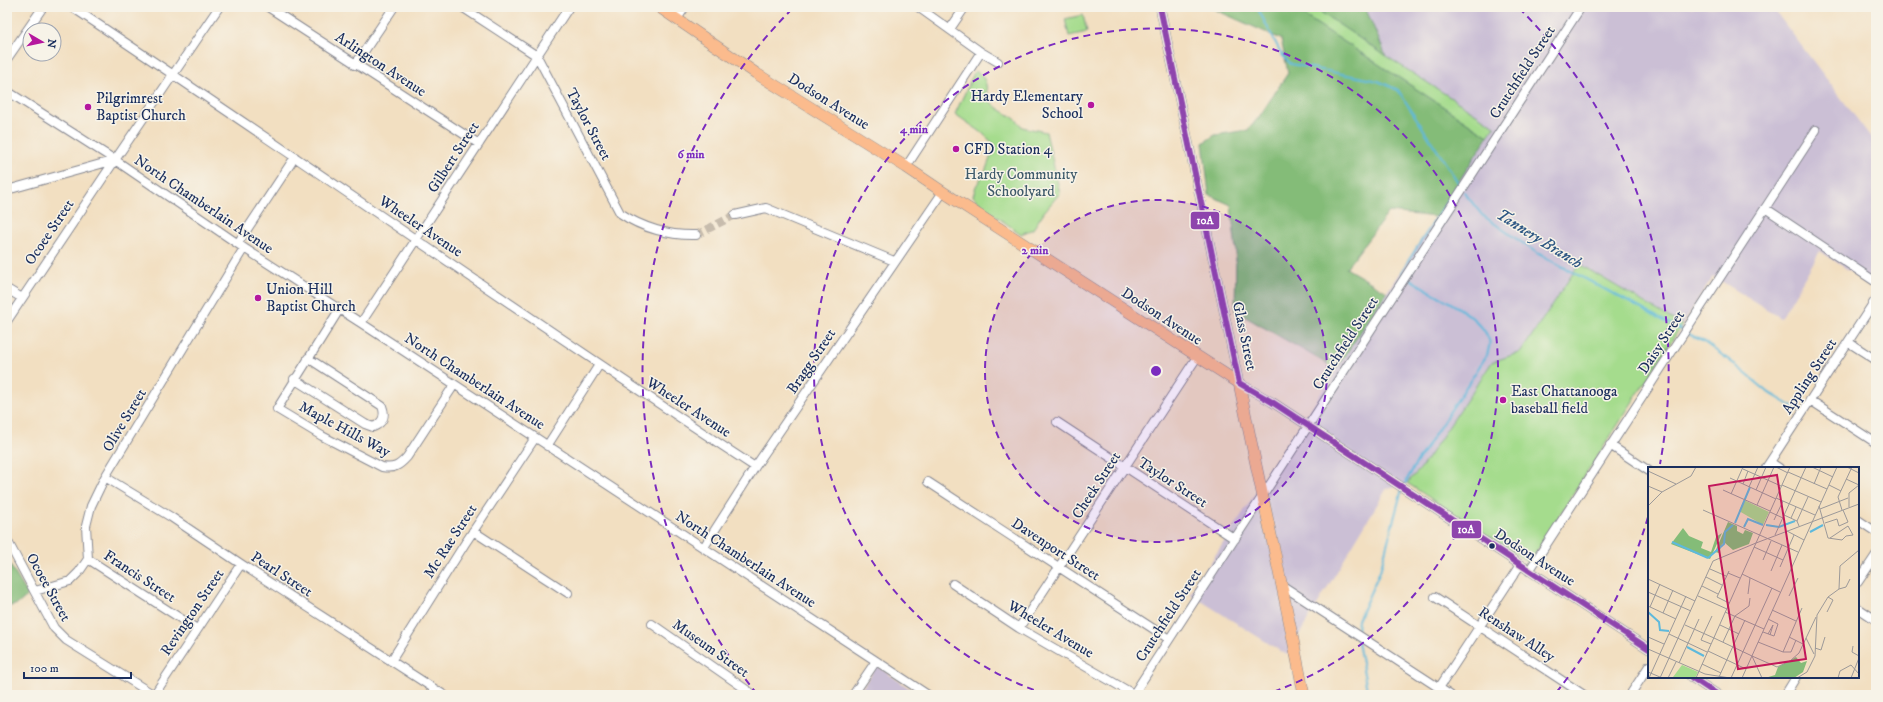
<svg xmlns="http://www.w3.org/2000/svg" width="1883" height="702" viewBox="0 0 1883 702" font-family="'IM FELL DW Pica',serif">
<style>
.industrial{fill:#cbbfd5}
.green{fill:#a5dc8d;stroke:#608676}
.forest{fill:#84bc78;stroke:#50766b}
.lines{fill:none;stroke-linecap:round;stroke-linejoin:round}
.stream{stroke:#5eb9dc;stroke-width:2}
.minor-tunnel{stroke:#c7bcad;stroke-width:8;stroke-dasharray:8 4;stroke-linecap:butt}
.minor-casing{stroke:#868790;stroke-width:10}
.major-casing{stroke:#868790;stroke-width:12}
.minor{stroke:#fff;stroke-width:8}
.major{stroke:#fbbb8d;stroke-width:11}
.bus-1-casing{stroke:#f7f3e8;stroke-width:9}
.bus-1{stroke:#8e44ad;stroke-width:6}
.ring{fill:none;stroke:#7b2cbf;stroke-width:2;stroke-dasharray:7 5}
.poi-dot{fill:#b5179e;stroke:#f7f3e8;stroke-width:1.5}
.bus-dot{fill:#1b2f5e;stroke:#f7f3e8;stroke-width:1.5}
.labels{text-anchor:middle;stroke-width:3;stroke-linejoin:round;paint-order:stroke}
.street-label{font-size:15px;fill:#1b2f5e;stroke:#f7f3e8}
.poi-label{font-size:15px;fill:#1b2f5e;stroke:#f7f3e8;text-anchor:start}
.park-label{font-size:15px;fill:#3e5a6a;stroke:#f7f3e8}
.water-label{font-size:16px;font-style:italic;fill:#2f5884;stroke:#f7f3e8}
.inset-river{fill:none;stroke:#5eb9dc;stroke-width:2}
.inset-road{fill:none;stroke:#9c9999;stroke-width:1}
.view{fill:#c2185b;fill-opacity:0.15;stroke:#c2185b;stroke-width:2}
.inset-edge{fill:none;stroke:#1b2f5e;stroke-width:2}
.centre{fill:#7b2cbf;stroke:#f7f3e8;stroke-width:2}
.ring-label{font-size:12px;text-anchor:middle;font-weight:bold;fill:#7b2cbf;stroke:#f7f3e8;stroke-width:3;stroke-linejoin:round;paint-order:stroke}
.line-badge{stroke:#f7f3e8;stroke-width:1.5}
.badge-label{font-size:11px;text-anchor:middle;font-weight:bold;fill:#fff}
</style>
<rect width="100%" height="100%" fill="#f7f3e8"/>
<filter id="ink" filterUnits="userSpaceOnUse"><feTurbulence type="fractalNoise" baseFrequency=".025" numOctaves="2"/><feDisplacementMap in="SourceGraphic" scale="8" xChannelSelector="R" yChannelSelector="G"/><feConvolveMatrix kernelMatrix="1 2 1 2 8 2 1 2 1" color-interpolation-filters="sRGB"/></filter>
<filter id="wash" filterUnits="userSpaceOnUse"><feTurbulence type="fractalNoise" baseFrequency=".012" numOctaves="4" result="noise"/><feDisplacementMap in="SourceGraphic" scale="16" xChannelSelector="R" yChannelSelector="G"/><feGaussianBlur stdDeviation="0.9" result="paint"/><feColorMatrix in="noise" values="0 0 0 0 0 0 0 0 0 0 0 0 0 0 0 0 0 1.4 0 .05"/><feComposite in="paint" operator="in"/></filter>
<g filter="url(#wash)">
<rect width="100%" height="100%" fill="#f2dfc1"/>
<path class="industrial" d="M1365,7H1772L1876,144V286L1875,288L1820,251L1781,318L1713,276L1682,325L1579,265L1521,352L1492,362L1421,468L1407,483L1387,488L1287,655L1190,594L1495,126L1386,56Z
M877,666L919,695H857Z"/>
<path class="green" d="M1291,7H1313L1386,56L1495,126L1488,136Z
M1083,15L1087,32L1069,36L1065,19Z
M975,71C993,81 982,93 991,102C1000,113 1016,115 1022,127L1046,132L1060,193L1044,212L1033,229L1021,234L983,207L973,196L976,186L985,172L995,145L981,132L955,114Z
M1579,264L1682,325L1529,563L1407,483L1421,468L1492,362L1521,352Z"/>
<path class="forest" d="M1209,7H1291L1488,136L1436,217L1389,212L1346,268L1387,292L1336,369L1235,311L1236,251L1231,205L1209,195L1203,143L1215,135L1248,130L1259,117L1288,73L1281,39Z
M1313,7H1365L1386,56Z
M7,560L28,595L18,604L7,607Z"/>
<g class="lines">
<path class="stream" d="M1257,7L1282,55L1291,64L1378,81L1398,90L1461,187
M1464,192L1482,215L1537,253L1683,331
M1404,274L1401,272L1459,183
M1687,333L1704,342L1729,360L1768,392L1800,411
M1404,485L1418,460L1487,355C1488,350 1491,344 1489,340C1480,312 1430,294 1407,277
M1357,631L1358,620L1380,571L1402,489
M1357,637L1368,695"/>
</g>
</g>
<g filter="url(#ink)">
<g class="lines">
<path class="minor-tunnel" d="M696,235L735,215"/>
<g class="minor-casing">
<path id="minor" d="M72,7C301,159 525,317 755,467
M268,7L479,144
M462,7L537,56L620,213C642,228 670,236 696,235
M918,7L981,52L998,62
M1160,7L1239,383L1272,402L1649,649
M677,19L685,7
M950,29L965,7
M7,59L43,7
M355,65L394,7
M7,91L115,160L244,248L361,323L928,695
M906,167L981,52
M7,190L115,160L219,7
M1765,208L1876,282
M735,215L766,208L894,261
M238,243L295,157
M7,289L22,298
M339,310L277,409L322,436L382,467C394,469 399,466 407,457L454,385
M7,321L115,160
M361,323L569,7
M1848,342L1876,360
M294,379L365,424L373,427C383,423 386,416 382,406L308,358
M1810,400L1876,443
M1057,422L1235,539
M1610,445L1649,471
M547,446L599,365
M1770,462L1779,468
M1766,468L1876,299
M105,477L171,517L241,564L444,695
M928,482L1169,639
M1858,520L1876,532
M473,531L568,593
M7,540L54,628L66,640L154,695L241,564
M704,547L755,467L943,192
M88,559L197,629
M1529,571L1816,130
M1858,582L1876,555
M953,584L1019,628L1135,695
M1283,586L1450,695
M35,591L70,581L79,572L88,559L86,526L91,506L105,477L244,248
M1435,597L1584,695
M1858,608L1876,620
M652,624L754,695
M1019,628L1197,357
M391,661L464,545L535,438
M1691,677L1718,695
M1439,688L1520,565
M853,695L876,661
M1133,695L1581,7
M1630,695L1649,666
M1785,695L1796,677"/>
</g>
<g class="major-casing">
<path id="major" d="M659,7L757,74L906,167L943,192L1239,383C1260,487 1284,591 1304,695"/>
</g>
<use href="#minor" class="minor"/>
<use href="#major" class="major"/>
<g class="bus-1-casing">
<path id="bus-1" d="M1160,7L1239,383L1272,402L1649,649
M1691,677L1718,695"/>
</g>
<use href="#bus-1" class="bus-1"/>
</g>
</g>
<circle cx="1156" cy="371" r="171" fill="#7b2cbf" fill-opacity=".12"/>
<g class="ring">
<circle cx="1156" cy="371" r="171"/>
<path d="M1045 694A342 342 0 1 1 1267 694"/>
<path d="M1648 517A513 513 0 0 1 1555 694M757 694A513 513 0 0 1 793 8M1519 8A513 513 0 0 1 1660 464"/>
</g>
<g class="poi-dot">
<circle cx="1091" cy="105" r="4"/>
<circle cx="88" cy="107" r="4"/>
<circle cx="956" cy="149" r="4"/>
<circle cx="258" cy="298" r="4"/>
<circle cx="1503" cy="400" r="4"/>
</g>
<circle class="bus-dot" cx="1492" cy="546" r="3.5"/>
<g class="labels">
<g class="street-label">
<text transform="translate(381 64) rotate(33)" y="5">Arlington Avenue</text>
<text transform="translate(1522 72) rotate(-57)" y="5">Crutchfield Street</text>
<text transform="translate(829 101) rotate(32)" y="5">Dodson Avenue</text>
<text transform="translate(589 124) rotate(62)" y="5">Taylor Street</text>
<text transform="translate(453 157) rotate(-57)" y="5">Gilbert Street</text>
<text transform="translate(204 204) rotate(34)" y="5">North Chamberlain Avenue</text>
<text transform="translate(421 226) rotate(34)" y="5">Wheeler Avenue</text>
<text transform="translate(49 232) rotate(-56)" y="5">Ocoee Street</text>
<text transform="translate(1162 316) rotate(33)" y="5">Dodson Avenue</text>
<text transform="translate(1245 336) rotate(78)" y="5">Glass Street</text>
<text transform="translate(1661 342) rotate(-57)" y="5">Daisy Street</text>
<text transform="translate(1345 343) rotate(-57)" y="5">Crutchfield Street</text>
<text transform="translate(811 361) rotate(-56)" y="5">Bragg Street</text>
<text transform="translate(1809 376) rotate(-57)" y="5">Appling Street</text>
<text transform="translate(475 381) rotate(33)" y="5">North Chamberlain Avenue</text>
<text transform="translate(689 407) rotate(33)" y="5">Wheeler Avenue</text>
<text transform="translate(124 420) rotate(-59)" y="5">Olive Street</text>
<text transform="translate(345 429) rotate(28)" y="5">Maple Hills Way</text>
<text transform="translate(1173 482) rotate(33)" y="5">Taylor Street</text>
<text transform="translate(1096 485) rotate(-57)" y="5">Cheek Street</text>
<text transform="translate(450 541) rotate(-57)" y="5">Mc Rae Street</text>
<text transform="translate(1056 549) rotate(33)" y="5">Davenport Street</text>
<text transform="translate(1535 557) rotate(33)" y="5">Dodson Avenue</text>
<text transform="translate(746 559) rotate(33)" y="5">North Chamberlain Avenue</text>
<text transform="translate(282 574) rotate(33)" y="5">Pearl Street</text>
<text transform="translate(140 576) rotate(33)" y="5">Francis Street</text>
<text transform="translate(49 587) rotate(61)" y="5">Ocoee Street</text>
<text transform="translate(192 612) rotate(-56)" y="5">Revington Street</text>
<text transform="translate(1168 615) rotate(-57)" y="5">Crutchfield Street</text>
<text transform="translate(1051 629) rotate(31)" y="5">Wheeler Avenue</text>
<text transform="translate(1517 634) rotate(33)" y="5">Renshaw Alley</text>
<text transform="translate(711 648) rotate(35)" y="5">Museum Street</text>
</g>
<g class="poi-label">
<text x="1083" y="101" text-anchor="end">Hardy Elementary<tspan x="1083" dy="17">School</tspan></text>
<text x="96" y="103">Pilgrimrest<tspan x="96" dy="17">Baptist Church</tspan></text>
<text x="964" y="154">CFD Station 4</text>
<text x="266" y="294">Union Hill<tspan x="266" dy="17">Baptist Church</tspan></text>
<text x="1511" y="396">East Chattanooga<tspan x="1511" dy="17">baseball field</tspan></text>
</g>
<g class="park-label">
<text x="1021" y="179">Hardy Community<tspan x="1021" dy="17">Schoolyard</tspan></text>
</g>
<g class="water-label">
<text transform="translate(1540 238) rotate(32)" y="6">Tannery Branch</text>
</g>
</g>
<g transform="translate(1648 467)">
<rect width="211" height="211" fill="#f2dfc1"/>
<path d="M96,33L121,45L115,58L91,44ZM34,198L50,205L47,211L25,210Z" fill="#a5dc8d"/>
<path d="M80,55L89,59V64L95,67L97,63L105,66L101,77L85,83L77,76L74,77L71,86L67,85ZM35,61L41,69L55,75L53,81L63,85L68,70L74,66L62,92L23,77ZM148,190L153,196L159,194L155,205L146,211H117L127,208L130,200Z" fill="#84bc78"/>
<path class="inset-river" d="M87,56L102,20M118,58L131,60L147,54M96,60L100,52L115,58M162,65L175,58M24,75L60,91M60,91L76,77L77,65L85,58M0,145L11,155L12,163L21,164M39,180L56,189"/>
<path class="inset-road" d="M128,0L140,6M164,0L185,10M199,0L211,6M95,2L133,19M0,4L28,17M140,5L179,22M82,11L128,32M198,12L211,18M95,17L100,4M166,17L173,0M134,18L173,35M181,18L193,24M0,19L14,25M101,20L110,0M75,23L122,44M108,23L118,0M83,27L95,0M128,31L167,48M109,38L126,0M0,39L14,25L43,9L48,0M171,39L180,71L194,73L198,69L205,68L200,59L182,71M201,40V26L211,18M172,42L200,31M55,43L150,85M194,43L190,30L204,0M122,45L135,51M136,48L149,54L151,59M143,51L148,40M126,53L135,34M149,54L160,30M177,56L189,52L191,59L200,55L195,43M139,64L156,73M127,68L158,0M106,80L135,93M115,93L123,74M132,100L146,68M62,102L78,109M81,104L69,130L81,136M123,104L134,78M80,106L92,111M94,107L132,125M58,110L74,118M0,112L47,134M54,119L70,127M191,122L198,120L202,112M0,125L43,144M100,127L102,111M50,129L79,142M141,129L150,111M0,139L28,152M2,140L12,117M124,143L148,154M77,145L116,162M179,145L185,133L180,130M15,146L25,123M37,158L66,171M72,158L91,167M115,165L126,169L130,157L120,152M56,166L64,149M56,166L53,173L63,177M21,167L59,185M120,167L125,158L122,168M0,170L16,177M141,170L155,177M66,171L104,189L114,211M158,171L166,187M75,175L87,149L101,139L102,131M110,175L135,185H143M205,179L204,185L211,189M167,181L173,183L177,170M0,182L57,207L82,211M60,184L98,202M135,185L154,141M143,185L148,173M104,189L129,200L142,194L151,186L168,150M31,196L51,152M54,197L73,206M0,205L12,210M71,210L97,153M1,211L38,129M12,211L65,94L108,76L142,0M20,211L28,195M48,211L108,76L211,37M83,211L124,121M94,211L189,0M149,211L159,205L167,189L169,148L180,130L191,122L192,99L211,83M190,211L192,204L203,198L211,207M203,211L211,191"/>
<path class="view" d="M129,8L158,192L90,202L61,19Z"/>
<rect width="211" height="211" class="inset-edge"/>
</g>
<circle cx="1156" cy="371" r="6" class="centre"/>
<g class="ring-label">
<text x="914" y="133">4 min</text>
<text x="691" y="158">6 min</text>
<text x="1035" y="254">2 min</text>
</g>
<g class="line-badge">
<rect x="1190" y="211" width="30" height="19" rx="4" fill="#8e44ad"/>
<rect x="1451" y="520" width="31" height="19" rx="4" fill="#8e44ad"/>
</g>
<g class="badge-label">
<text x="1205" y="224">10A</text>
<text x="1466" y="533">10A</text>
</g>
<rect width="1883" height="702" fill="none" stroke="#f7f3e8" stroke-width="24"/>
<g transform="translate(42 42) rotate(99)"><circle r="19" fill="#f7f3e8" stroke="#9fa5b1"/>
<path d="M0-3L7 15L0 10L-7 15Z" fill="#b5179e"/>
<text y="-6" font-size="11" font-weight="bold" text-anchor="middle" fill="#1b2f5e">N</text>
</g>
<path d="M24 672v6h107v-6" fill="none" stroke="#1b2f5e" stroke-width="2"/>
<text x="30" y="672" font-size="12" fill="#1b2f5e" stroke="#f7f3e8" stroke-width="3" paint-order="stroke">100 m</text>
</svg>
